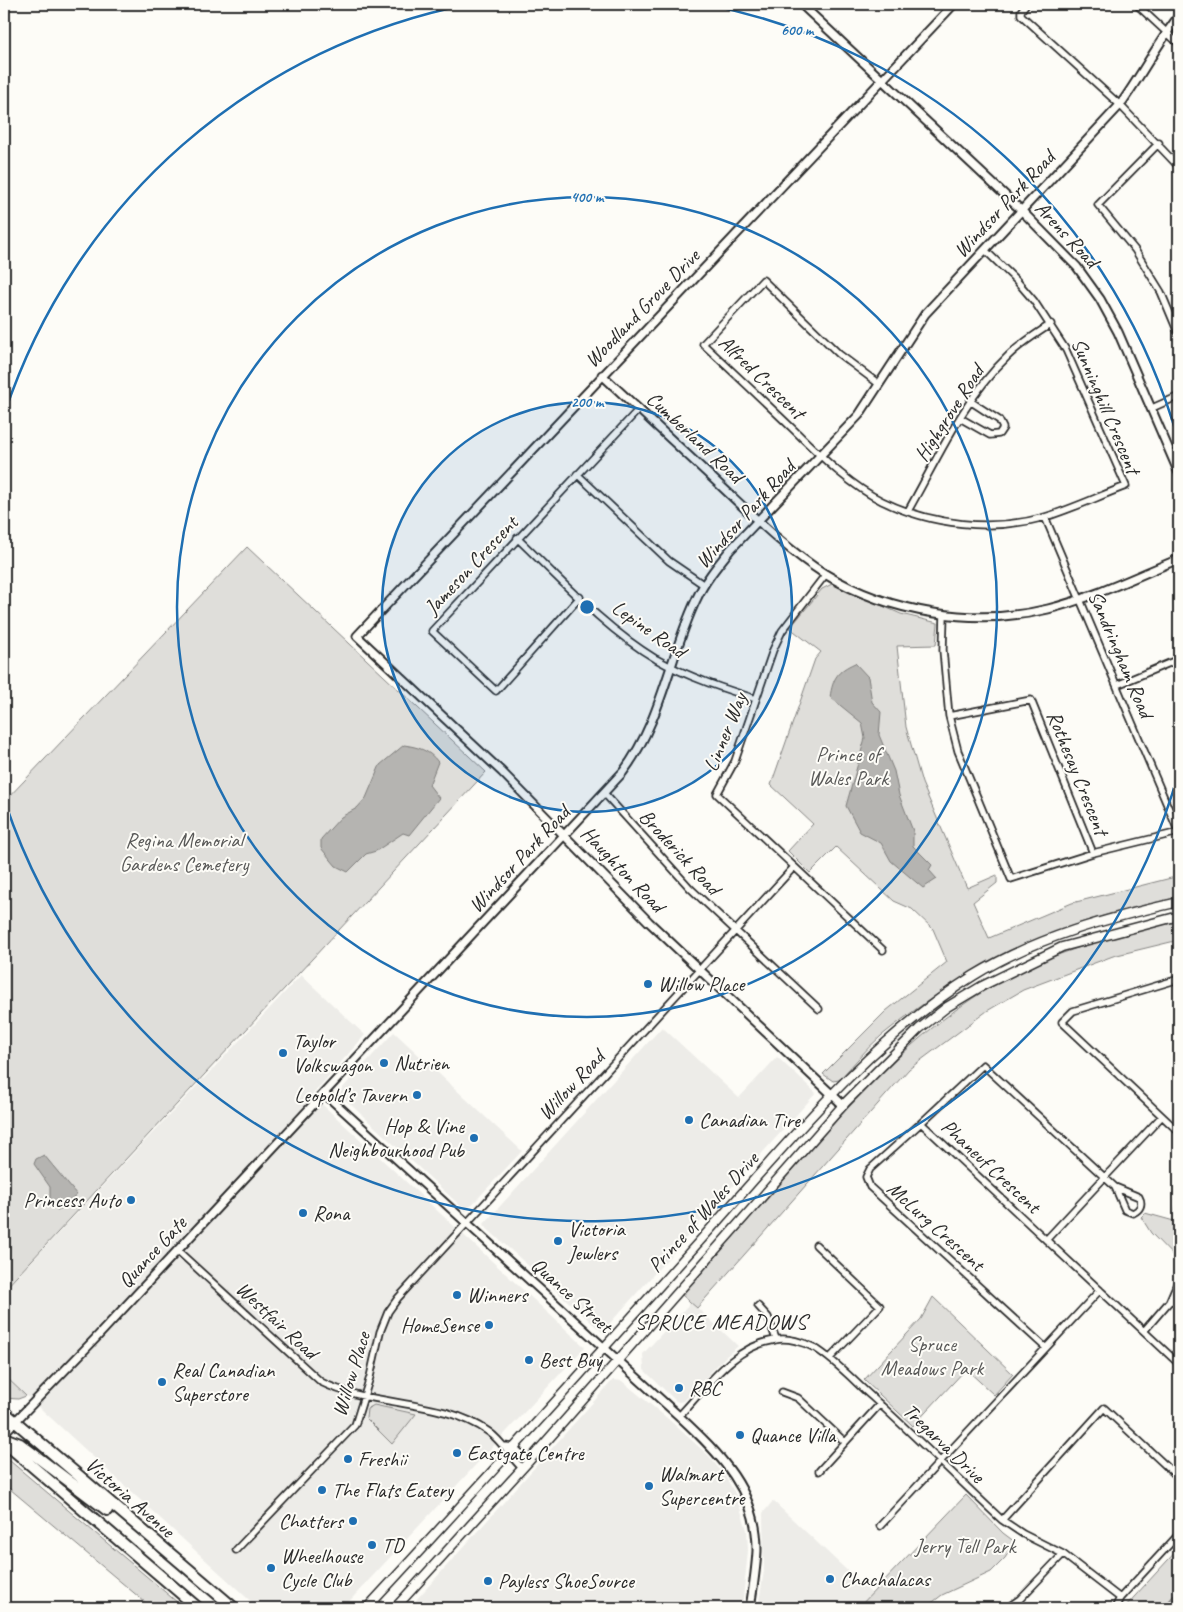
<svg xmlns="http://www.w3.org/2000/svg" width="1183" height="1612" viewBox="0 0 1183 1612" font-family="Caveat,sans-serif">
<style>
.built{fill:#edece8}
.green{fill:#dfdeda;stroke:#858482}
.water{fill:#b5b4b1;stroke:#7e7d7b}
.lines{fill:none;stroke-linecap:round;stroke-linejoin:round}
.minor-casing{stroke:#2b2b2b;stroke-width:9}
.tertiary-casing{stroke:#2b2b2b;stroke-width:11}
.secondary-casing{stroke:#2b2b2b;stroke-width:11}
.trunk-casing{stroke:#2b2b2b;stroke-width:14}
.minor{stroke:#fdfcf7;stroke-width:5.5}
.tertiary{stroke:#fdfcf7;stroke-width:7}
.secondary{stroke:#fdfcf7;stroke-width:8}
.trunk{stroke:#fdfcf7;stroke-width:10}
.ring{fill:none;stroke:#1f6fb2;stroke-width:2.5}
.poi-dot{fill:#1f6fb2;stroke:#fdfcf7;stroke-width:2}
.labels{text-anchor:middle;stroke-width:4;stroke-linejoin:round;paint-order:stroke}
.street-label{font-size:21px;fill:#2b2b2b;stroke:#fdfcf7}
.park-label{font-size:21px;fill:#585857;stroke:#fdfcf7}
.poi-label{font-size:21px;fill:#2b2b2b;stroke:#fdfcf7;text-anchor:start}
.neighbourhood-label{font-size:22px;letter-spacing:1px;fill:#2b2b2b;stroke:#fdfcf7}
.centre{fill:#1f6fb2;stroke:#fdfcf7;stroke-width:2.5}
.ring-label{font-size:15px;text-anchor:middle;font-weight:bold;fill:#1f6fb2;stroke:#fdfcf7;stroke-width:4;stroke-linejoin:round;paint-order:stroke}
</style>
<rect width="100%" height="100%" fill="#fdfcf7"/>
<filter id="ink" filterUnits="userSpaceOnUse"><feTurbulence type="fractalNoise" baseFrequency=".02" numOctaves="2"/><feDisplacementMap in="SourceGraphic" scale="10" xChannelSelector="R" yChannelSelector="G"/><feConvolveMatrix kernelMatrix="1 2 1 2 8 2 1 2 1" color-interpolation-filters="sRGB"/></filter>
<g filter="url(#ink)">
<path class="built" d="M301,975L365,1035L312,1095L585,1347L343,1608H258L4,1375V1291Z
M662,1027L739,1098L777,1057L816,1093L602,1332L483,1225Z
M394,1032L522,1151L466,1211L338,1093Z
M691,1302L738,1346L724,1358L684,1401L679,1402L676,1401L644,1370L643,1354Z
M613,1380L622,1381L667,1418L709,1456L725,1476L736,1495L747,1530L748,1551L742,1608H409Z
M773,1501L872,1594L858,1608H758L764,1571L763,1513Z"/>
<path class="green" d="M247,547L486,772L4,1290V802Z
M832,584L901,614L938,623L936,645L897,646L906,727L922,783L967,888L997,875V883L973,902L989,938L1072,903L1179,876V897C1143,905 1107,913 1072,926C1002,951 939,989 881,1036C866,1049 853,1065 839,1080L833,1081L823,1074L886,1011L947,962L933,929L912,909L894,901L836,847L810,873L788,851L813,824L771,785L815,659L821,652L790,628L822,589Z
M1179,921V940L1113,956L1023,990L987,1011L909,1069L697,1308L682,1295C722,1250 762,1204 802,1159C872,1080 942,1003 1042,961C1086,943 1133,932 1179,921Z
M1179,1188V1262L1151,1233L1141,1217L1145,1213L1174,1221Z
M933,1297L1013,1374L994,1395L966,1369L913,1426L864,1380L921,1319Z
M4,1375L26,1396L18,1399L4,1398Z
M374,1405L416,1414L392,1444L366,1418L367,1409Z
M4,1461H10L184,1608H152L4,1484Z
M966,1495L1003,1533L1015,1542L1005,1558L991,1572L942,1595L925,1608H858Z
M1179,1548V1589L1164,1607L1124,1608Z"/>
<path class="water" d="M855,663L868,677L872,702L881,712L879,735L894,771L899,795L913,831V846L932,865L929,870L937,879L923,888L891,861L881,843L860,832L846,806L865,738L862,723L830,697C833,678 837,671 855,663Z
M404,745C418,747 429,750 438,762L429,785L439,798L409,835L403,833L376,851L366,854L348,872L336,866L321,848V839L341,817L357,808L366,798L380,765Z
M44,1155L77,1195L72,1199L71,1205L57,1210L55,1203L50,1200V1187L34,1164L36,1159Z
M1179,1589V1608H1163L1164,1607Z"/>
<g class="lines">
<g class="minor-casing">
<path id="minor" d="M1026,4L1021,11V15L1120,105L1179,167
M1136,4L1179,44
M1159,143L1098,205L1135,250L1161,292L1179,335
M879,384L839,354L763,280L703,344C734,373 764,401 794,430C821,456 848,484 882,501C931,525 992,532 1045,517C1072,509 1099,496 1126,486L1066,350L1034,301L1016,280L986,251
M1152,408L1179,396
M960,418L990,435L999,434L1003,428L999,420L970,401
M577,474L669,561L704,585
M908,511C938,458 964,398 1008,356C1021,343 1036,334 1051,324
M1045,517L1179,833
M517,538C561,580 604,628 656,659C688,677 722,688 756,699
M826,574L782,631L773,650L735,761L717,794L883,950
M580,597L496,691L432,631L639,409
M944,614L943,650L949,716L958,751L1011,879L1093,853L1179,832
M1117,685L1179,659
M949,716L1031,700L1093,853
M604,793L690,888L819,1009
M1179,979L1073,1011L1062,1022L1179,1132
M921,1123L870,1169L866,1177L870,1187L1046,1348
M1115,1187L983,1065L921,1123L1179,1364
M1115,1187L1139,1197C1143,1204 1140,1210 1133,1213L1125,1210Z
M1046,1240L1162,1116
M816,1245L880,1306L830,1358
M177,1250L321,1382C371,1407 444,1399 489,1432C503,1442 510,1457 522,1468
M1169,1302L1179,1298
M758,1306L768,1317L776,1339
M1144,1331L1169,1302L1179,1279
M782,1392L798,1398L845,1442
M679,1416C707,1387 732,1347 775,1340C787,1337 804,1342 815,1348C836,1361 854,1381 872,1397C916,1437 958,1479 1002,1520L1023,1534L1063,1554L1120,1598
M504,1446L514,1447L529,1461
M819,1471L880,1404
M1002,1520L1104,1408L1179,1478
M880,1526L1100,1290
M236,1550L355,1425L370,1377L380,1332L388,1312L398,1298L794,867
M1007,1608L1020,1599L1063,1554
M1115,1608L1120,1598L1179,1534"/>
</g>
<g class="tertiary-casing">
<path id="tertiary" d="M801,4L1022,211L1077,267L1100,299L1118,332L1179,473
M602,375C642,412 681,449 721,486C754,517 787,550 825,574C889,613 976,627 1048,609C1093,598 1137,576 1179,559
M324,1093L679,1416C720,1454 758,1492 757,1551C756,1570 753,1589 750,1608
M843,1105L649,922L502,772L357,636L954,4
M4,1433L95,1339L623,772C662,720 669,657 696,600C704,582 717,566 730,550L859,415L925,314L1120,105C1141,76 1157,44 1179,16"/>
</g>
<g class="secondary-casing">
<path id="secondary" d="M367,1608C478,1488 588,1366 697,1244C781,1151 866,1043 973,976C1036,937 1108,918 1179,902
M395,1608L529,1461L845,1103L919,1029L947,1007L982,986L1062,947L1179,916"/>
</g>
<g class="trunk-casing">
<path id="trunk" d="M4,1412L234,1608
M4,1438L20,1444L107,1510
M4,1442L198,1608"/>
</g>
<use href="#minor" class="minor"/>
<use href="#tertiary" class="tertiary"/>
<use href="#secondary" class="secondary"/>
<use href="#trunk" class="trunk"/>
</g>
</g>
<circle cx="587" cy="607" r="205" fill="#1f6fb2" fill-opacity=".12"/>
<g class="ring">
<circle cx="587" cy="607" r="205"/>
<circle cx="587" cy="607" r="410"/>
<path d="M1179 771A614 614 0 0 1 5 802M5 412A614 614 0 0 1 470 4M704 4A614 614 0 0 1 1179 443"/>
</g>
<g class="poi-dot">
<circle cx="648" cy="984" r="5"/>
<circle cx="283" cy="1053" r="5"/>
<circle cx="384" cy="1063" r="5"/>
<circle cx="417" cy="1095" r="5"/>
<circle cx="689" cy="1120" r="5"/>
<circle cx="474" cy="1138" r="5"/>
<circle cx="131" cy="1200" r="5"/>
<circle cx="303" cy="1213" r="5"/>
<circle cx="558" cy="1241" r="5"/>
<circle cx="457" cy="1295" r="5"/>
<circle cx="489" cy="1325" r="5"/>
<circle cx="529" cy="1360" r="5"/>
<circle cx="162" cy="1382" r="5"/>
<circle cx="679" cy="1388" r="5"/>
<circle cx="740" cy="1435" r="5"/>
<circle cx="457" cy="1453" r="5"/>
<circle cx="348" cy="1459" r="5"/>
<circle cx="649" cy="1486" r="5"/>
<circle cx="322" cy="1490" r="5"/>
<circle cx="353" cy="1521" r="5"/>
<circle cx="372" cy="1545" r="5"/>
<circle cx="271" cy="1568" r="5"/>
<circle cx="830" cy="1579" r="5"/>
<circle cx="488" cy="1581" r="5"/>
</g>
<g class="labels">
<g class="street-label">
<text transform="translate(1004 204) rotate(-47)" y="7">Windsor Park Road</text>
<text transform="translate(1067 234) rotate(47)" y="7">Arens Road</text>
<text transform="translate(642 308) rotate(-46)" y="7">Woodland Grove Drive</text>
<text transform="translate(762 377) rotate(44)" y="7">Alfred Crescent</text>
<text transform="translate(1106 406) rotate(67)" y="7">Sunninghill Crescent</text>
<text transform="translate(949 413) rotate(-57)" y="7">Highgrove Road</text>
<text transform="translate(695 437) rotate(43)" y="7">Cumberland Road</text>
<text transform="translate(745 514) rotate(-48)" y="7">Windsor Park Road</text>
<text transform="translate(471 565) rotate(-47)" y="7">Jameson Crescent</text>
<text transform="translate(649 629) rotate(35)" y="7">Lepine Road</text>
<text transform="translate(1121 654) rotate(67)" y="7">Sandringham Road</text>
<text transform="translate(725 732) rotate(-68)" y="7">Linner Way</text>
<text transform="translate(1078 773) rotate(68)" y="7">Rothesay Crescent</text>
<text transform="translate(680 852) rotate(47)" y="7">Broderick Road</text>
<text transform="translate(519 859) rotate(-47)" y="7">Windsor Park Road</text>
<text transform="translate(623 869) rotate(46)" y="7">Haughton Road</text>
<text transform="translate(571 1085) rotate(-47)" y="7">Willow Road</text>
<text transform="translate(991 1166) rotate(43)" y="7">Phaneuf Crescent</text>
<text transform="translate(703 1212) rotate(-48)" y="7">Prince of Wales Drive</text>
<text transform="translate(936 1226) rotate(42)" y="7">McLurg Crescent</text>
<text transform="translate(152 1252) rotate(-47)" y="7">Quance Gate</text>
<text transform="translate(572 1295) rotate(42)" y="7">Quance Street</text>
<text transform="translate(277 1320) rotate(43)" y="7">Westfair Road</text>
<text transform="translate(351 1374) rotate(-73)" y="7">Willow Place</text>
<text transform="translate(944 1443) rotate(44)" y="7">Tregarva Drive</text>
<text transform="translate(130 1497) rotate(41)" y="7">Victoria Avenue</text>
</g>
<g class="park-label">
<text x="848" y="761">Prince of<tspan x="848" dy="24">Wales Park</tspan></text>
<text x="184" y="847">Regina Memorial<tspan x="184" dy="24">Gardens Cemetery</tspan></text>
<text x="932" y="1351">Spruce<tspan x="932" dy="24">Meadows Park</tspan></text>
<text x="965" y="1553">Jerry Tell Park</text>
</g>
<g class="poi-label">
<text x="658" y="991">Willow Place</text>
<text x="293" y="1048">Taylor<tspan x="293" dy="24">Volkswagon</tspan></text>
<text x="394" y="1070">Nutrien</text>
<text x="407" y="1102" text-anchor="end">Leopold’s Tavern</text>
<text x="699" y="1127">Canadian Tire</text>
<text x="464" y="1133" text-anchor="end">Hop &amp; Vine<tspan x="464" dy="24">Neighbourhood Pub</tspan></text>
<text x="121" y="1207" text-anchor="end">Princess Auto</text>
<text x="313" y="1220">Rona</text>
<text x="568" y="1236">Victoria<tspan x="568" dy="24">Jewlers</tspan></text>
<text x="467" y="1302">Winners</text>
<text x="479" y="1332" text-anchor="end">HomeSense</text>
<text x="539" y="1367">Best Buy</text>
<text x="172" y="1377">Real Canadian<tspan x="172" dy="24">Superstore</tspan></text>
<text x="689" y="1395">RBC</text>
<text x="750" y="1442">Quance Villa</text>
<text x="467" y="1460">Eastgate Centre</text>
<text x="358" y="1466">Freshii</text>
<text x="659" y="1481">Walmart<tspan x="659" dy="24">Supercentre</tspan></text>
<text x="332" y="1497">The Flats Eatery</text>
<text x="343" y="1528" text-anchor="end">Chatters</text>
<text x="382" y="1552">TD</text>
<text x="281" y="1563">Wheelhouse<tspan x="281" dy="24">Cycle Club</tspan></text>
<text x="840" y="1586">Chachalacas</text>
<text x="498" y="1588">Payless ShoeSource</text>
</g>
<g class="neighbourhood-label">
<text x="721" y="1329">SPRUCE MEADOWS</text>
</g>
</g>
<circle cx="587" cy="607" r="8" class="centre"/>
<g class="ring-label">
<text x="797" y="35">600 m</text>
<text x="587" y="202">400 m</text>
<text x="587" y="407">200 m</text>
</g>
<rect width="1183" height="1612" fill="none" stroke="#fdfcf7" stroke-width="20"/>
<rect x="10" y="10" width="1163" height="1592" fill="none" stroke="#2b2b2b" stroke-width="2" filter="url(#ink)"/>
</svg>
